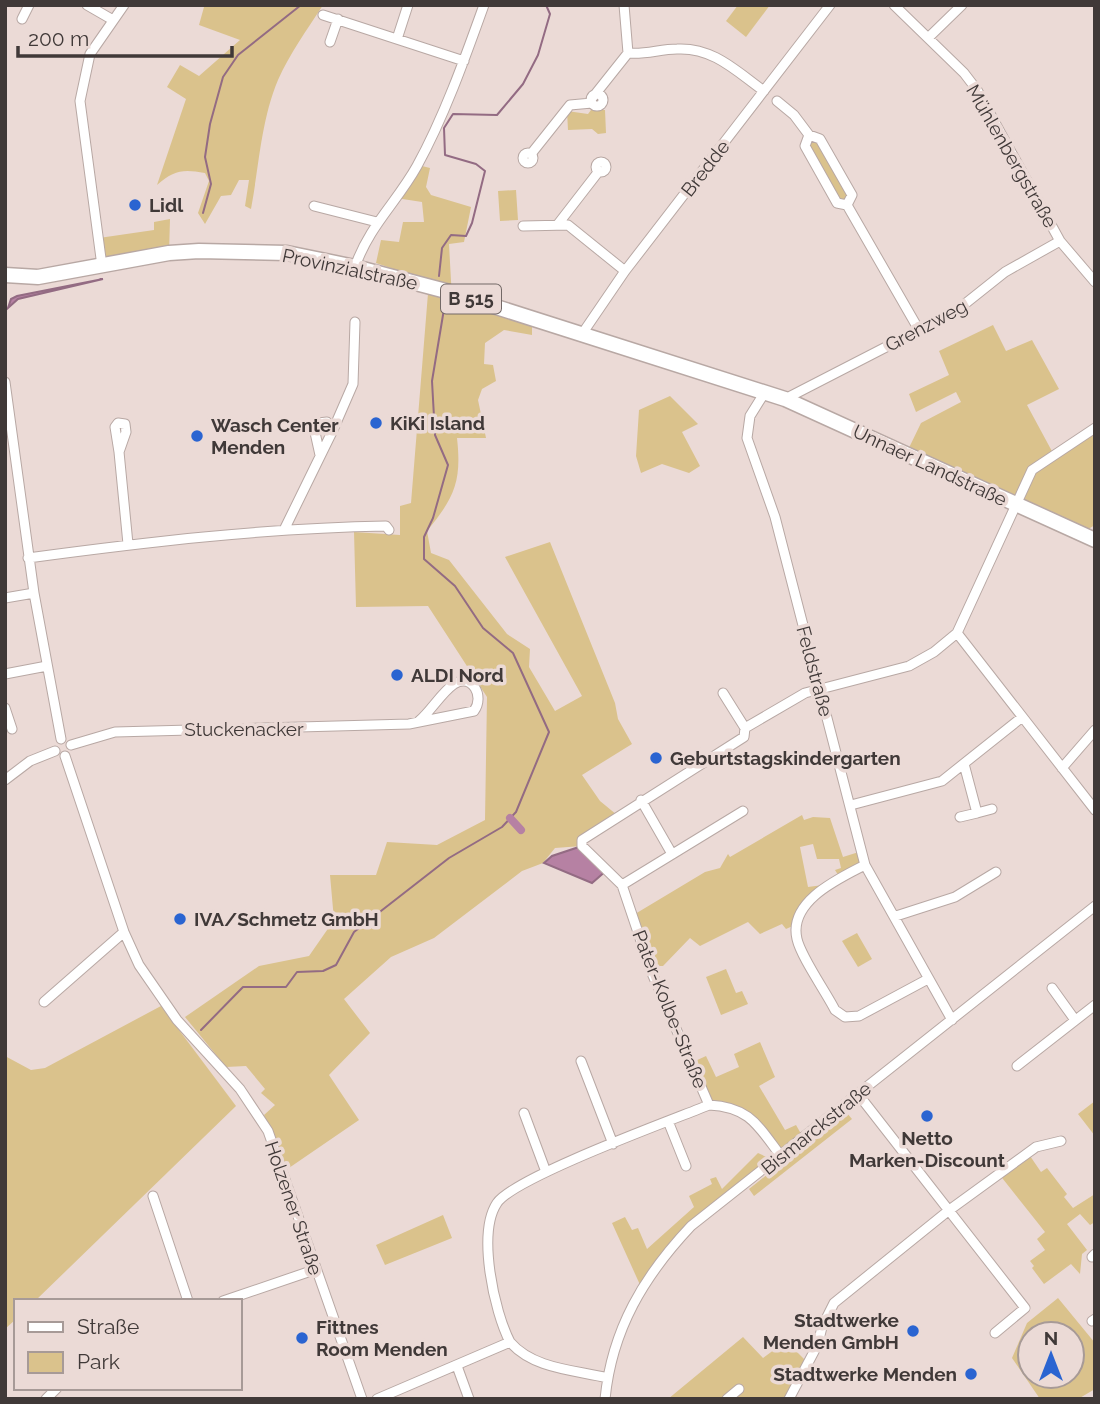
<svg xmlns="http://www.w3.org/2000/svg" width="1100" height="1404" viewBox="0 0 1100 1404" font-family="Raleway,sans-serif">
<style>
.green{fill:#dac28c;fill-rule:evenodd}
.water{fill:#b681a3;stroke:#936b83;stroke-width:2}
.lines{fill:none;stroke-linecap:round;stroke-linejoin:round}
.stream{stroke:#936b83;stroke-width:2}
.canal{stroke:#b681a3;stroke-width:8}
.minor-casing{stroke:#b8a8a4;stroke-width:11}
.primary-casing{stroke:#b8a8a4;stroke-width:17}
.minor{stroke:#fff;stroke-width:9}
.primary{stroke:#fff;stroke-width:14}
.poi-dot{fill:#2a64d1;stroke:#ebdad6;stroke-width:2.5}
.labels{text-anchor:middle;stroke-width:7;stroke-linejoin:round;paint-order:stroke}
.shield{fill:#ebdad6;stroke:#736967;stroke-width:2}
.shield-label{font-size:18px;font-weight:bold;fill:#403938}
.street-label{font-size:19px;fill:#403938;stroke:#ebdad6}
.poi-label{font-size:19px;font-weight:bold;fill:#403938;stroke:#ebdad6;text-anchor:start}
</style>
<rect width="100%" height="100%" fill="#ebdad6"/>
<path class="green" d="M323,5C307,30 290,53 278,80C261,120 259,167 251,209L245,206L249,180H239L231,195L221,196L205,224L198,213L209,181L205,173C183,169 174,170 157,185L186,99L167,87L180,65L199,76L240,40L199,25L204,7Z
M738,5H770L746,37L726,21Z
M591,110H605L606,133L598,134L592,129L568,130L567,111L588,114Z
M810,137L819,140L850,195L846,203L838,201L807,146Z
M418,165L430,168L426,187L431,195L471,207L464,242L449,244L452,299L532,325V335L504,330L485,343L484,364L493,365L496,381L482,389L478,400L486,438H457C462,482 454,498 427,531L431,553L449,560L507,634L530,649L529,667L555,711L582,696L505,557L550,542L615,703L618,719L632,744L582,775L600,801L617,815L582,839V846L555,848L543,863L522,871L434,938L391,957L344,999L370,1033L329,1075L359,1120L286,1170L264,1115L275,1105L261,1093L265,1089L246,1066L226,1067L185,1017L259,966L309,956L334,920L330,875H376L387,842L437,845L485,820L487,697L428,606L356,607L354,532L400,535V506L411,503L429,281L376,263L381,240L399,242L403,222H424L422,202L396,198Z
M516,190L518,220L500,221L498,191Z
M170,219L169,253L102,266L99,238L154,230V222Z
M993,325L1006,351L1032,340L1059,389L1027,405L1054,455L1095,428V525L1080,534L906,454L921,423L961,402L956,392L916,412L909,394L949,375L939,351Z
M670,396L698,424L682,432L700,466L689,473L662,464L641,473L636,456L639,410Z
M802,815L804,820L813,817L830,818L843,857L862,851L865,865L840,878L835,870L841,868L839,859H817L813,844L800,847L808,887L823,885L797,924L786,929L782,924L760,934L748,922L700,946L690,938L663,966H651L635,914L705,872L720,868L728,854L730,857Z
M857,933L872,959L858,967L842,941Z
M726,969L736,993L742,991L748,1004L721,1015L706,977Z
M161,1006L236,1106L35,1301H16V1319L5,1329V1056L31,1070L45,1068Z
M760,1042L775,1077L759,1086L785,1130L796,1125L804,1139L781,1156L747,1114L709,1105L693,1062L706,1056L716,1077L739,1067L734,1054Z
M1095,1101V1136L1078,1114Z
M846,1112L852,1119L754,1196L749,1189Z
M758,1153L775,1161L691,1226L641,1287L612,1223L625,1217L632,1230L638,1228L647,1249L694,1207L689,1196L712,1184L710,1179L716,1177L722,1189Z
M1028,1153L1041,1172L1047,1168L1067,1194L1064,1197L1073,1208L1095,1194V1222L1090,1225L1080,1214L1067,1224L1087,1250L1082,1254L1080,1274L1071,1264L1044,1284L1032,1268L1034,1266L1030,1261L1045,1250L1037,1239L1045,1232L999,1174Z
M443,1215L452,1238L385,1265L376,1245Z
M1058,1298L1095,1343V1389L1078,1399H1040L1012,1358L1027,1323ZM1030,1334H1072V1376H1030Z
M743,1337L763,1358L786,1341L809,1364L789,1399H668Z"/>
<path class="water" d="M103,279L18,299L8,308L11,299L17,296Z
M582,846L607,870L592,883L544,863L552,856Z"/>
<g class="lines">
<path class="stream" d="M203,213L211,184L205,157L210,124L223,77L238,55L301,5
M439,276L442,248L451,235L466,236L472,223L485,171L476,164L445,155L444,128L453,114L497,115L523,84L538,55L550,14L546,5
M201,1030L243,987H286L297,972L323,971L336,965L354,932L449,858L502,827L516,812L549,732L513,653L483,628L455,586L424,559V537L433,518L448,465L435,435L432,381L444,309"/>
<path class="canal" d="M510,818L521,830"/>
<g class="minor-casing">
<path id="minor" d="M87,5L113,20
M624,5L628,53
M894,5L964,73L977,90L1060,241L1095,282
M323,15L464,61
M22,19L29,5
M928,38L962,5
M397,39L408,5
M330,42L338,19
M591 100a6 6 0 1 1 12 0a6 6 0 1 1-12 0Z
M593,97L628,53C645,55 660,49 677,49C713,47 736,71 764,91
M777,101L794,115L809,135
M523 158a5 5 0 1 1 10 0a5 5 0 1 1-10 0Z
M531,154L570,105L592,103
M596 167a5 5 0 1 1 10 0a5 5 0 1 1-10 0Z
M847,205L837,203L805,146L809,135L820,139L852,195L847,205L919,330
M314,206L377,222
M558,224L599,171
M523,226L568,225L625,271
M102,266L80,101L90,54L124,5
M355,267C369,226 397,202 417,166C444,117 465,58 484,5
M582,334L625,271L830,5
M5,382L34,593L61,739
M765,392L750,416L747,438L775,517L865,865L952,1020
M785,399L956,311L1005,272L1060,241
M333,430L353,384L355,322
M119,452L115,427L118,423L125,424L126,432L119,452L128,544
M285,528L333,430L327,422L318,423L314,428L320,455
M28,558C147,542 266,528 386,526L389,530
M5,598L34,593
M957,633L1095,810
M5,674L47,666
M723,693L745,728
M5,708L12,729
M71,745L115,732L409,724L474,711C485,696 472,673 454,684C441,693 431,711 419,721
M65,756L124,932L139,965L177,1020L240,1089L268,1131L362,1399
M1062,768L1095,730
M5,780L30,761L55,751
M641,800L672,854
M851,805L942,781L1021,718
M977,813L992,809
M960,817L977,813L964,764
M865,865C840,878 788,901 797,939C801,957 826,992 835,1010L845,1017L859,1016L928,979
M622,885L743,811
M896,916L955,897L996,872
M1052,988L1075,1020
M44,1002L124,932
M581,1061L613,1144
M1017,1066L1095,1005
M858,1094L1025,1308L995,1333
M709,1105L651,971L622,885L582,846V840L744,737L745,728L805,693L909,666L934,652L957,633L1032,470L1095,428
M524,1113L546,1172
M668,1121L686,1166
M153,1196L188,1301
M1092,1257L1095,1254
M223,1301L314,1270
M1092,1321L1095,1319
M510,1342C494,1311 477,1233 497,1203C515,1177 672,1120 709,1105C750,1107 758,1126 781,1156
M457,1366L469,1399
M46,1399L57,1388
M377,1399L510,1342C533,1369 575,1370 608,1378
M605,1399C612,1329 644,1276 691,1226L1095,906
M727,1399L739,1389
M789,1399L818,1344L822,1327L834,1303L948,1211L1036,1147L1061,1141"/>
</g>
<g class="primary-casing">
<path id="primary" d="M5,275L38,277L169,253L199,251L287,253L355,267L446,291L785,399L1095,540"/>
</g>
<use href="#minor" class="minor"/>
<use href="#primary" class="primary"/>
</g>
<g class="poi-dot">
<circle cx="135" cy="205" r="7"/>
<circle cx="376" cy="423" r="7"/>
<circle cx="197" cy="436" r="7"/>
<circle cx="397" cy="675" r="7"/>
<circle cx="656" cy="758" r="7"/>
<circle cx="180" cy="919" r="7"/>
<circle cx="927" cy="1116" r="7"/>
<circle cx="913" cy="1331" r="7"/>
<circle cx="302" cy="1338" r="7"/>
<circle cx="971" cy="1374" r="7"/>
</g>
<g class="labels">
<rect class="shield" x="441" y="284.5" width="60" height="29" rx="5"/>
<g class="shield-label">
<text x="471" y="305">B 515</text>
</g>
<g class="street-label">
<text transform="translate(1012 156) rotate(60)" y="7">Mühlenbergstraße</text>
<text transform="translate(705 168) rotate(-52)" y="7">Bredde</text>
<text transform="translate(350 269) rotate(12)" y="7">Provinzialstraße</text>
<text transform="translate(926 325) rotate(-28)" y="7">Grenzweg</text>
<text transform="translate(930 465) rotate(25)" y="7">Unnaer Landstraße</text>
<text transform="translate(815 671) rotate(75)" y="7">Feldstraße</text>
<text x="244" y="736">Stuckenacker</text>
<text transform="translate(670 1009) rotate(68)" y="7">Pater-Kolbe-Straße</text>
<text transform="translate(816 1128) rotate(-39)" y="7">Bismarckstraße</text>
<text transform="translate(294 1208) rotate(71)" y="7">Holzener Straße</text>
</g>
<g class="poi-label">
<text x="149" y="212">Lidl</text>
<text x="390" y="430">KiKi Island</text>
<text x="211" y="432">Wasch Center<tspan x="211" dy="22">Menden</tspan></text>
<text x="411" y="682">ALDI Nord</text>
<text x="670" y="765">Geburtstagskindergarten</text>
<text x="194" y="926">IVA/Schmetz GmbH</text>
<text x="927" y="1145" text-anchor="middle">Netto<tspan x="927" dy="22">Marken-Discount</tspan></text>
<text x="899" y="1327" text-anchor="end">Stadtwerke<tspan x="899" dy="22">Menden GmbH</tspan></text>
<text x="316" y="1334">Fittnes<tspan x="316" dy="22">Room Menden</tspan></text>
<text x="957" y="1381" text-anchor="end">Stadtwerke Menden</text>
</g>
</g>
<rect width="1100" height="1404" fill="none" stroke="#403938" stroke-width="14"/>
<rect x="14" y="1299" width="228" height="91" fill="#ebdad6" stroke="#a79a97" stroke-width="2"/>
<rect x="28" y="1322" width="35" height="10" fill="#ffffff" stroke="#a79a97" stroke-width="2"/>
<text x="77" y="1334" font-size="21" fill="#403938">Straße</text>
<rect x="28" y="1352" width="35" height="21" fill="#dac28c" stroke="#a79a97" stroke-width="2"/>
<text x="77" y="1369" font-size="21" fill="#403938">Park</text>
<g transform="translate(1051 1355)"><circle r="33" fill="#ebdad6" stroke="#a79a97" stroke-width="2"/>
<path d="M0-5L12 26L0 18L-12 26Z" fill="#2a64d1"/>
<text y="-10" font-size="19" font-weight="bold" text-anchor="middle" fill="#403938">N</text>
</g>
<path d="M18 46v10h214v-10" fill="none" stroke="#403938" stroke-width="3.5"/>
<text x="28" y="46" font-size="21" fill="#403938" stroke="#ebdad6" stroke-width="5" paint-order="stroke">200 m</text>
</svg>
